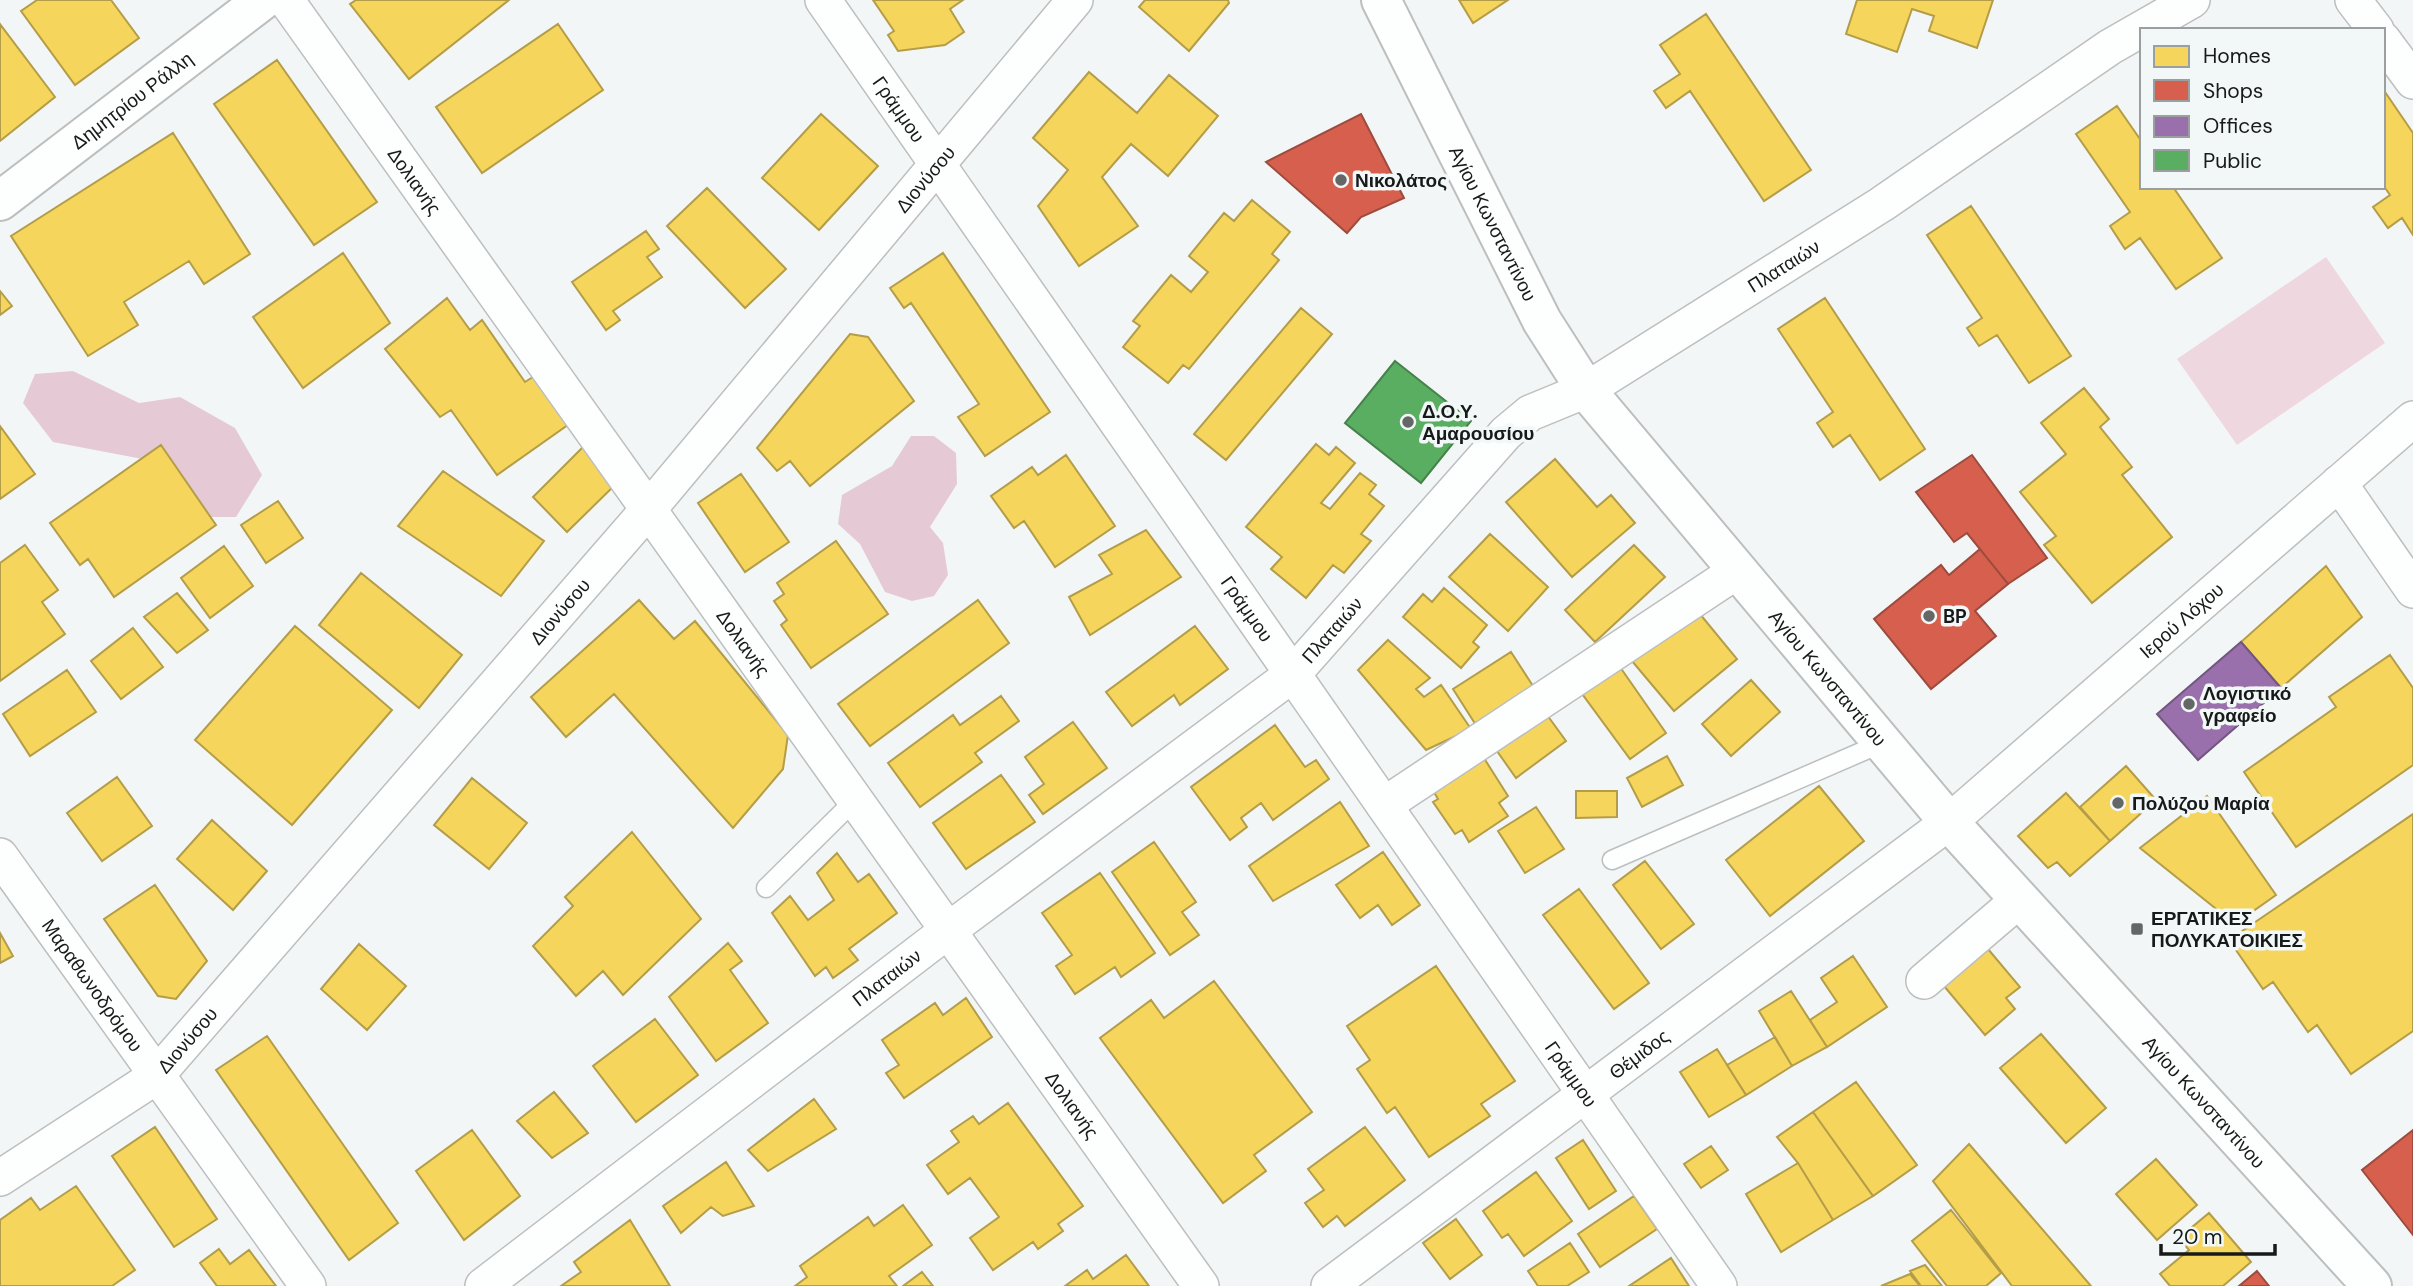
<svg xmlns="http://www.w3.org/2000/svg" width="2413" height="1286" viewBox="0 0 2413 1286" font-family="'DM Sans',sans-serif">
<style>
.green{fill:#efd7e0}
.forest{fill:#e5cad5}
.homes{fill:#f6d55c;stroke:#b39d48;stroke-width:2}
.shops{fill:#d6604d;stroke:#9d4b3e;stroke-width:2}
.offices{fill:#9970ab;stroke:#725680;stroke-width:2}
.public{fill:#5aae61;stroke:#46824c;stroke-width:2}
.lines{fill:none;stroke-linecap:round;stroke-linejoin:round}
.lane-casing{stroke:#bdbfbf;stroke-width:21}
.street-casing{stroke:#bdbfbf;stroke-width:38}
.secondary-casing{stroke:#bdbfbf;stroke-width:42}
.lane{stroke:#fdfefe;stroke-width:18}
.street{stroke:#fdfefe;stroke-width:35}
.secondary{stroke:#fdfefe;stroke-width:38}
.poi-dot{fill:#656767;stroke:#f2f7f7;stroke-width:2.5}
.labels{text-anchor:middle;stroke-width:7;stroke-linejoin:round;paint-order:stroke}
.street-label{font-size:19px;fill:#181a1a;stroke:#f2f7f7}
.poi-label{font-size:19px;font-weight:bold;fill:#181a1a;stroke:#f2f7f7;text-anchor:start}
</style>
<rect width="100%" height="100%" fill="#f3f6f6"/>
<path class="green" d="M2326,257L2385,343L2237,445L2177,359Z"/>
<path class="forest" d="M73,371L139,403L180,397L235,428L262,475L236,517H200L153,461L53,442L23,403L35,374Z
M911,436H934L956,453L957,484L930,527L943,543L948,575L934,596L912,601L885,592L860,544L838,524L842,495L892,466Z"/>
<path class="homes" d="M37,0H111L139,38L75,85L21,11Z
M356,0H509L409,79L350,4Z
M873,0H963L950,9L964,32L945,45L898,51L888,35L894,31Z
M1145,0H1228L1229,3L1189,51L1139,7Z
M1459,0H1508L1473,23Z
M1857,0H1993L1977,48L1929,31L1934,16L1912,9L1897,52L1846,34Z
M1706,14L1811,170L1764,201L1690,91L1666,108L1654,91L1680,74L1660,45Z
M0,24L55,97L0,141Z
M558,24L603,90L482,173L436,107Z
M277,60L377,202L314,245L214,104Z
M1089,72L1137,113L1169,75L1218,116L1168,176L1131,144L1102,177L1138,226L1079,266L1038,206L1068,170L1033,138Z
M2383,89L2413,133V235L2402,218L2388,228L2373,207L2390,195L2383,185Z
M2117,106L2142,142V187H2173L2222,258L2176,289L2140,238L2125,249L2110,226L2130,212L2076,134Z
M821,114L878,166L819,230L762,178Z
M173,133L250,254L204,284L189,261L124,302L138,325L88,356L11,236Z
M707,188L786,269L745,308L667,226Z
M1252,200L1290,232L1272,254L1279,260L1189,369L1183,365L1168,383L1123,347L1140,326L1133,321L1171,275L1191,292L1208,272L1189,256L1224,213L1234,221Z
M1971,206L2071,356L2029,383L1997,335L1979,346L1967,328L1982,318L1927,235Z
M646,231L659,249L647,257L662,277L613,311L620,320L606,330L572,282Z
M343,253L390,323L303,388L253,317Z
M943,253L1050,412L985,456L958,417L979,404L911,303L904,308L890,288Z
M0,291L12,306L0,315Z
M447,298L470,330L482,320L525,382L536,375L572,422L497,475L451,410L440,417L385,349Z
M1825,298L1925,449L1880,480L1850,435L1833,447L1817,423L1833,412L1778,329Z
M1301,308L1332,334L1226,460L1194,434Z
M850,334L868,337L914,401L810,486L790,461L777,471L757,448Z
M2084,388L2109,419L2100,427L2132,467L2122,475L2172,537L2092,603L2044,545L2056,536L2020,492L2066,454L2041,423Z
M0,426L35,474L0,499Z
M1316,444L1329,455L1336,447L1355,463L1321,503L1330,509L1360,473L1376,485L1369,494L1384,506L1361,534L1371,541L1344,573L1333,565L1306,598L1271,569L1282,557L1246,527Z
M161,445L216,525L114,597L88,559L80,565L50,523Z
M583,447L618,482L567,532L533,497Z
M1066,455L1115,526L1055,567L1024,521L1014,528L991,496L1032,467L1038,475Z
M1555,459L1597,507L1611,495L1635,523L1572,577L1506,502Z
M443,471L544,541L501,596L398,526Z
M741,474L789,542L745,572L698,503Z
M278,501L303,538L266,563L241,525Z
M1146,530L1181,577L1090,635L1069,597L1112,574L1099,555Z
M1490,534L1548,587L1508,631L1449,577Z
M836,541L888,614L811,668L781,625L787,620L774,601L784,594L777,583Z
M25,545L58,590L42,602L65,634L0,681V563Z
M1634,545L1665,577L1595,642L1565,610Z
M224,546L253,586L210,618L181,578Z
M2326,566L2362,617L2281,688L2241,642Z
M361,573L462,655L419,708L319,625Z
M1444,588L1487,625L1473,642L1479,647L1461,668L1403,617L1423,594L1432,602Z
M177,593L208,630L177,653L144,617Z
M639,600L674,639L695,621L788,735L783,769L733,828L614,694L566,737L531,697Z
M978,600L1009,643L870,746L838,704Z
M1695,608L1737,659L1674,711L1632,661Z
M295,626L392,710L292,825L195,740Z
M1195,626L1228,669L1180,705L1174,695L1132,726L1106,692Z
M133,628L163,667L121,699L91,661Z
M1388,640L1430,678L1416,689L1424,697L1441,685L1471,729L1426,750L1358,670Z
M1511,652L1535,689L1481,733L1453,689Z
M2390,655L2413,688V765L2296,847L2244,772L2336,707L2329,697Z
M1620,667L1666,733L1630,759L1580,691Z
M67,670L96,712L30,756L3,714Z
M1751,680L1780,712L1731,756L1702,724Z
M1001,696L1019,721L975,753L982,762L920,807L888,763L953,715L960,725Z
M1542,708L1566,741L1516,778L1492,744Z
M1073,722L1107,768L1043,814L1029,795L1044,784L1025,757Z
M1275,725L1305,767L1316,760L1329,779L1273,820L1261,803L1241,818L1247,827L1230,840L1191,787Z
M1482,755L1508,796L1499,803L1508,816L1469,842L1462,830L1455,834L1433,802L1438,799L1432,789Z
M1667,756L1683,785L1642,807L1627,778Z
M2126,766L2156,800L2110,841L2080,807Z
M1001,775L1035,822L966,869L933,823Z
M117,777L152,826L102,861L67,813Z
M472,778L527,823L489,869L434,825Z
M1819,786L1864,841L1770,916L1726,860Z
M1576,791H1617V817L1576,818Z
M2066,793L2110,841L2070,876L2057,862L2048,868L2018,836Z
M2207,796L2276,895L2235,924L2140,848Z
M1340,802L1369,846L1273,901L1249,866Z
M1536,807L1564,849L1525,873L1498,831Z
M2413,814V1031L2351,1074L2317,1025L2308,1032L2273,982L2263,989L2229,940Z
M212,820L267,871L233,910L177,859Z
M632,832L701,919L623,995L603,971L576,996L533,946L573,906L565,897Z
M1154,842L1196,902L1182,912L1199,935L1170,955L1112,872Z
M1383,852L1420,905L1392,925L1378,905L1360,918L1336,885Z
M837,853L858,882L869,874L897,913L849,949L858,960L833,978L826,967L815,976L772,913L790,896L808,920L834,900L817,873Z
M1645,861L1694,924L1661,949L1613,885Z
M1100,873L1155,953L1121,977L1115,967L1075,994L1056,966L1072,955L1042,913Z
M155,885L207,961L176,999L158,996L104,919Z
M1579,889L1649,983L1614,1009L1543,915Z
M0,933L13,956L0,963Z
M728,943L742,961L730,970L768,1023L716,1061L669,997Z
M359,944L406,986L367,1030L321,989Z
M1988,949L2020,987L2006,998L2015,1009L1985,1035L1944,986Z
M1853,956L1887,1007L1827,1047L1810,1020L1837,1002L1821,978Z
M1436,966L1515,1081L1481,1104L1490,1116L1429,1157L1395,1107L1387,1113L1357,1069L1370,1060L1347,1026Z
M1214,981L1312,1112L1254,1155L1266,1171L1223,1203L1100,1038L1151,1000L1164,1018Z
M1791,991L1827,1047L1792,1066L1759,1011Z
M966,998L992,1037L904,1098L886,1073L899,1065L882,1040L935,1003L943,1015Z
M655,1019L698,1075L636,1122L593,1066Z
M2041,1034L2106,1108L2066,1143L2000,1068Z
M267,1036L398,1223L349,1260L216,1070Z
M1775,1037L1792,1066L1746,1095L1727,1065Z
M1717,1049L1746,1095L1709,1117L1680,1072Z
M1856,1082L1917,1165L1873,1196L1813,1112Z
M554,1092L588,1133L552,1158L517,1121Z
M814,1099L836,1129L768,1171L748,1150Z
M1008,1103L1083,1206L1058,1224L1063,1231L1038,1249L1033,1242L993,1270L970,1238L999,1217L970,1178L948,1194L927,1165L959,1142L951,1131L973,1116L979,1124Z
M1813,1112L1873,1196L1833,1220L1798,1163L1777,1137Z
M155,1127L217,1219L174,1247L112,1156Z
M1365,1127L1405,1180L1345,1226L1337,1216L1323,1227L1305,1203L1324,1190L1308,1169Z
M472,1130L520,1196L464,1240L416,1171Z
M1583,1140L1616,1191L1589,1209L1556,1158Z
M1969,1144L2091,1286H2012L1933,1181Z
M1711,1146L1728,1170L1701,1188L1684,1164Z
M2156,1159L2197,1205L2157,1240L2116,1194Z
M726,1162L754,1206L723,1216L711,1207L681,1233L663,1206Z
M1798,1163L1833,1220L1781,1252L1746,1194Z
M1536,1172L1572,1221L1524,1256L1508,1234L1502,1238L1483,1211Z
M76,1186L135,1270L112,1286H0V1220L31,1198L40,1210Z
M1634,1196L1657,1229L1600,1267L1578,1234Z
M903,1205L932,1245L889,1276L897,1286H795L807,1277L800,1266L868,1217L874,1226Z
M1951,1210L2001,1273L1986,1286H1947L1912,1241Z
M2209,1213L2251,1262L2223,1286H2170L2160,1274L2189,1250L2179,1238Z
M1456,1219L1482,1255L1450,1279L1423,1243Z
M630,1220L670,1286H561L581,1272L574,1262Z
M1570,1243L1589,1272L1567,1286H1538L1528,1271Z
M219,1249L230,1264L249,1250L276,1286H217L200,1263Z
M1126,1255L1149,1286H1065L1087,1270L1093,1279Z
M1671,1258L1689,1286H1629Z
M1925,1265L1942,1286H1921L1910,1271Z
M922,1272L933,1286H903Z
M1910,1274L1920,1286H1881Z"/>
<path class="shops" d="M1361,114L1404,198L1361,217L1347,233L1266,162Z
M1972,455L2047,558L2008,584L1967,533L1954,542L1916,492Z
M1980,549L2008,584L1975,611L1996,636L1931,689L1874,619L1941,565L1949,575Z
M2413,1130V1235L2362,1170Z
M2257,1271L2269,1286H2239Z"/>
<path class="offices" d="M2241,642L2281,688L2198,760L2157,714Z"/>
<path class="public" d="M1395,361L1471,421L1421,483L1345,423Z"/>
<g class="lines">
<g class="lane-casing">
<path id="lane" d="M1612,860L1882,743
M766,888L854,801"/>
</g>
<g class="street-casing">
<g id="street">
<path id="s1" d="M286,0L1201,1286"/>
<path id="s2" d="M823,0L1719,1286"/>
<path d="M2353,0L2376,30"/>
<path d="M2383,40L2413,81"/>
<path d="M2339,483L2413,590"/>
<path d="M1384,805L1737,571"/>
<path id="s3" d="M0,856L308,1286"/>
<path d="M1924,981L2020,899"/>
<path id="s4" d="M0,1178L155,1077L647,511L1075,0"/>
<path id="s5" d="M483,1286L946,932L1293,674L1506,433L1530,413L1586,390L1882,204L2110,47L2192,0"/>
<path id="s6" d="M1329,1286L1949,822L2413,419"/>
</g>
</g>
<g class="secondary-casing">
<g id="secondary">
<path id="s7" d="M1381,0L1542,321L1586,390L1949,822L2372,1286"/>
<path id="s8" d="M0,201L263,0"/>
</g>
</g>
<use href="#lane" class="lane"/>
<use href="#street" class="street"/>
<use href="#secondary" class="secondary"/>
</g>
<g class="poi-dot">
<circle cx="1341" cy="180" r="7"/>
<circle cx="1408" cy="422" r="7"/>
<circle cx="1929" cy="616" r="7"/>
<circle cx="2189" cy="704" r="7"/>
<circle cx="2118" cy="803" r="7"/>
<rect x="2130" y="922" width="14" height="14" rx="3.5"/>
</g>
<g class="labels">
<g class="street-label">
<text dy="7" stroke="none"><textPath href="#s8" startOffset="166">Δημητρίου Ράλλη</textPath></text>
<text dy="7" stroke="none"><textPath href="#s2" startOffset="133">Γράμμου</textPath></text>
<text dy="7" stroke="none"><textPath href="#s4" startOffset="1368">Διονύσου</textPath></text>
<text dy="7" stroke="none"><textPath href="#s1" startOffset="222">Δολιανής</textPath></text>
<text dy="7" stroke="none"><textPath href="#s7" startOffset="250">Αγίου Κωνσταντίνου</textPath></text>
<text dy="7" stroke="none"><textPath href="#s5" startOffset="1662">Πλαταιών</textPath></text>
<text dy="7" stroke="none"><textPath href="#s2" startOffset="742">Γράμμου</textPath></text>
<text dy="7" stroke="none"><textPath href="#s4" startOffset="802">Διονύσου</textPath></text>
<text dy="7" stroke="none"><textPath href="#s6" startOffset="1082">Ιερού Λόχου</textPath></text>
<text dy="7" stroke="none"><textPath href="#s5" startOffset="1074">Πλαταιών</textPath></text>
<text dy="7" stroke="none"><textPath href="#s1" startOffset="789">Δολιανής</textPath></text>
<text dy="7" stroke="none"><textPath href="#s7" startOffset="817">Αγίου Κωνσταντίνου</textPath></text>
<text dy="7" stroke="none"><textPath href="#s5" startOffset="508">Πλαταιών</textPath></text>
<text dy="7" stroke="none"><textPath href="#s3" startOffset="159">Μαραθωνοδρόμου</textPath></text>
<text dy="7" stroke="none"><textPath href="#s4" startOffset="234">Διονύσου</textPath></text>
<text dy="7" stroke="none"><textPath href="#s6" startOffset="387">Θέμιδος</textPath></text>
<text dy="7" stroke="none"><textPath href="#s2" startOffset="1309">Γράμμου</textPath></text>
<text dy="7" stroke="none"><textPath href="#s7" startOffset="1384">Αγίου Κωνσταντίνου</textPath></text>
<text dy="7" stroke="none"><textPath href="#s1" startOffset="1356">Δολιανής</textPath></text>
</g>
<g class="poi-label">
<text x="1355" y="187">Νικολάτος</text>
<text x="1422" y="418">Δ.Ο.Υ.<tspan x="1422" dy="22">Αμαρουσίου</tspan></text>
<text x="1943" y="623">BP</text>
<text x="2203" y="700">Λογιστικό<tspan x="2203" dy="22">γραφείο</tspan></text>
<text x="2132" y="810">Πολύζου Μαρία</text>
<text x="2151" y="925">ΕΡΓΑΤΙΚΕΣ<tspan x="2151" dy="22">ΠΟΛΥΚΑΤΟΙΚΙΕΣ</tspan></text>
</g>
</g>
<rect x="2140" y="28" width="245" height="161" fill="#f2f7f7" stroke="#9b9f9f" stroke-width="2"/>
<rect x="2154" y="46" width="35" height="21" fill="#f6d55c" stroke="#9b9f9f" stroke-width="2"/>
<text x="2203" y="63" font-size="21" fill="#181a1a">Homes</text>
<rect x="2154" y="80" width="35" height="21" fill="#d6604d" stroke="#9b9f9f" stroke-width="2"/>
<text x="2203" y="98" font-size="21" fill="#181a1a">Shops</text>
<rect x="2154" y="116" width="35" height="21" fill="#9970ab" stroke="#9b9f9f" stroke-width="2"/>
<text x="2203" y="133" font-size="21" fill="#181a1a">Offices</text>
<rect x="2154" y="150" width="35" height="21" fill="#5aae61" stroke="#9b9f9f" stroke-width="2"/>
<text x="2203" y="168" font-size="21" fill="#181a1a">Public</text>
<path d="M2161 1244v10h114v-10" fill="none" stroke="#181a1a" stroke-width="3.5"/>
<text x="2172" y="1244" font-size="21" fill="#181a1a" stroke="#f2f7f7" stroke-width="5" paint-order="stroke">20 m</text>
</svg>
